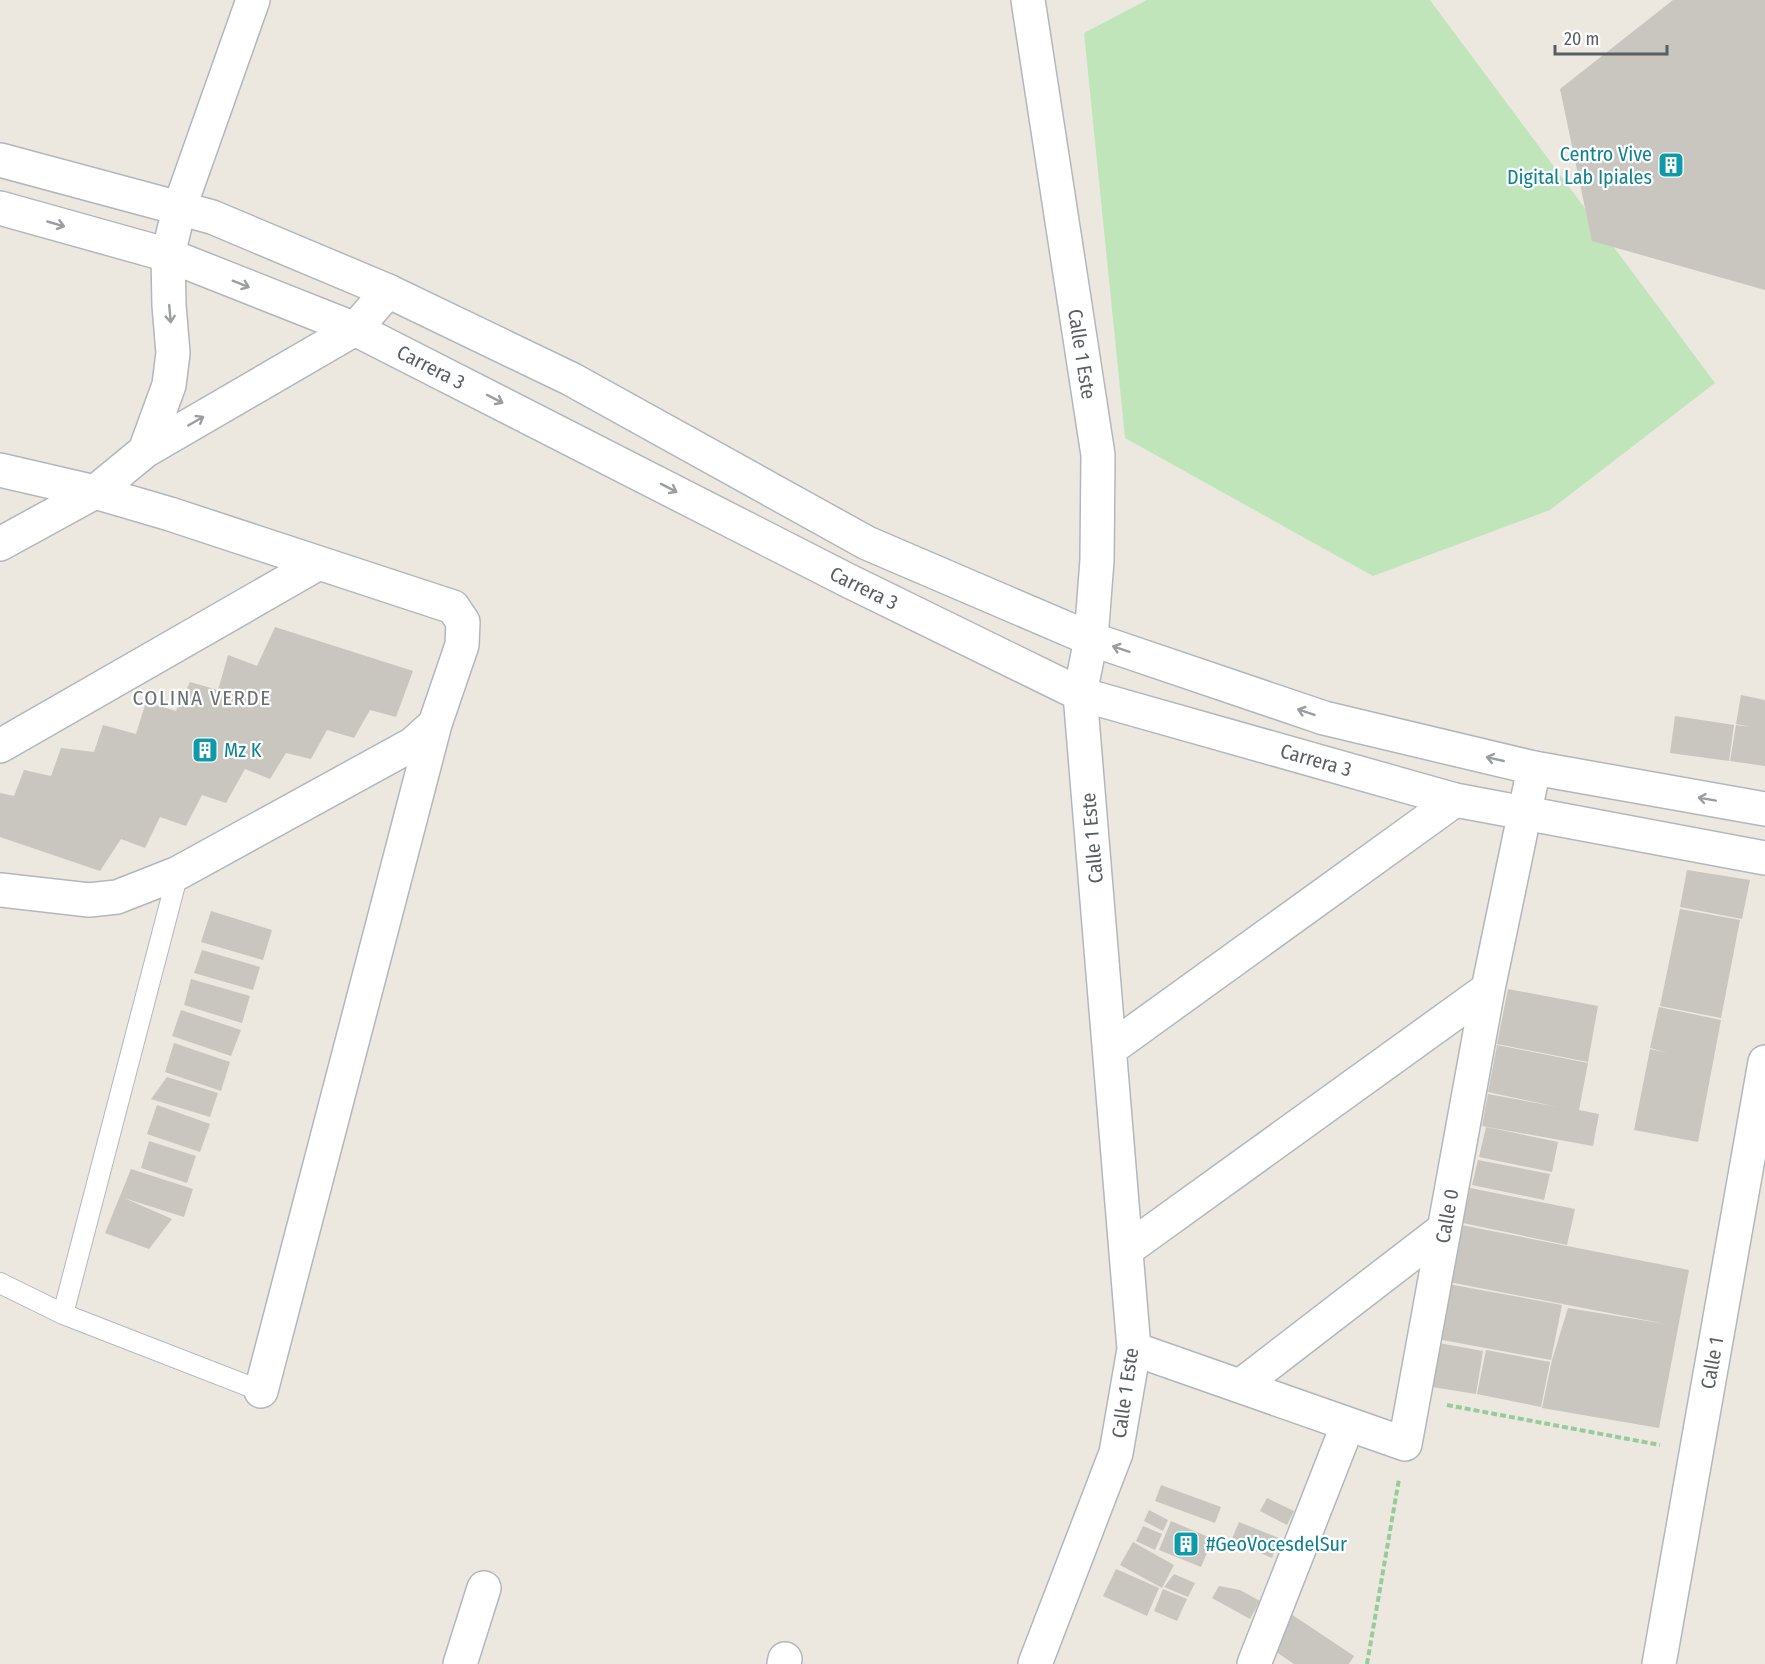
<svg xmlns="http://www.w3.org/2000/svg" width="1765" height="1664" viewBox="0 0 1765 1664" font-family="'Fira Sans Condensed',sans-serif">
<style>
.green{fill:#c1e5bb}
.building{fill:#c9c5bf}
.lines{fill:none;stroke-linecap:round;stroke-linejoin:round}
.service-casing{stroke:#b3b7bb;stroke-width:22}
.minor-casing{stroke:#b3b7bb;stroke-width:36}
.tertiary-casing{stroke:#b3b7bb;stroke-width:36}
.path{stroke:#97cb9e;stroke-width:4;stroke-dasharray:6 3;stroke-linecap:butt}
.service{stroke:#fff;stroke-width:20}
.minor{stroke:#fff;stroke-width:33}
.tertiary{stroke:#fff;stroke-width:33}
.oneway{stroke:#9b9ea0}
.labels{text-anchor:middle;stroke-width:4.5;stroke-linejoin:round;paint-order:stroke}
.culture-label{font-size:20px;fill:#0d838f;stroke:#fff;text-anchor:start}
.street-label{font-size:20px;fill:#595e61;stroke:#fff}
.neighbourhood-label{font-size:21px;letter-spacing:1.5px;fill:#6a7073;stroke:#fff}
</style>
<rect width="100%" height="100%" fill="#ece8e0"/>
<path class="green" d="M1147,0H1430L1715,383L1550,510L1373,576L1125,438L1084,33Z"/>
<path class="building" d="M1673,0H1765V290L1592,241L1560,89Z
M275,627L413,671L396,717L370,710L354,738L327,730L311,759L286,753L270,779L245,769L226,803L202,795L186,826L160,817L145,848L121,839L100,871L0,837V793L14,796L24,770L51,776L61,748L94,752L103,725L136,734L146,702L176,711L190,682L218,690L228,655L257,666Z
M1741,695L1765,700V766L1730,761L1736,725L1751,727L1736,724Z
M1675,716L1734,725L1729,761L1670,753Z
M1687,870L1750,880L1742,919L1680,907Z
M1680,909L1740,920L1721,1018L1660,1006Z
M211,911L272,930L263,960L201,942Z
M202,950L260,967L253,990L194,973Z
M191,979L250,996L242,1023L184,1005Z
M1508,989L1598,1006L1588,1062L1497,1044Z
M1659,1007L1721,1020L1698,1142L1634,1130L1650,1049L1668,1053L1650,1048Z
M181,1010L241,1030L231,1056L172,1036Z
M174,1043L230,1062L221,1091L165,1072Z
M1497,1045L1588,1063L1579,1110L1599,1114L1593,1146L1482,1126L1488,1094L1558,1107L1488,1092Z
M167,1077L218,1093L210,1117L151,1099Z
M157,1105L210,1124L200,1152L147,1134Z
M1486,1127L1558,1142L1552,1172L1479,1157Z
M149,1141L196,1156L187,1183L141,1168Z
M1478,1160L1550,1174L1544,1200L1472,1185Z
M131,1169L193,1189L184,1217L124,1198L172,1219L149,1249L105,1233Z
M1470,1188L1575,1209L1567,1245L1463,1223Z
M1461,1225L1689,1270L1659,1428L1542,1408L1552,1360L1568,1308L1666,1324L1449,1282Z
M1448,1284L1562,1305L1551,1360L1437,1339Z
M1433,1342L1483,1351L1476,1394L1426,1386Z
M1486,1350L1550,1362L1541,1407L1477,1394Z
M1161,1485L1221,1507L1215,1523L1155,1501Z
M1267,1498L1294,1511L1287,1525L1260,1511Z
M1149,1510L1168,1520L1163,1531L1144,1521Z
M1171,1521L1213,1539L1201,1567L1159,1550Z
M1239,1522L1279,1538L1272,1558L1231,1541Z
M1143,1526L1162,1534L1155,1550L1136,1541Z
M1133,1542L1174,1565L1162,1588L1120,1565Z
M1116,1569L1159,1588L1147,1616L1103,1596Z
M1174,1574L1195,1583L1188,1597L1164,1587Z
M1219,1586L1240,1590L1260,1601L1250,1619L1212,1598Z
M1163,1589L1187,1599L1177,1621L1154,1611Z
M1288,1612L1354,1656L1349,1664H1294L1266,1645Z"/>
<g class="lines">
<g class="service-casing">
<path id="service" d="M0,1283L63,1314L261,1391
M63,1314L178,873"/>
</g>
<g class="minor-casing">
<path id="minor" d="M1028,0L1098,455L1097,560L1091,639L1080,694L1134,1349L1116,1453L1035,1664
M145,451L169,385L173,353L169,305L168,255L179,209L253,0
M0,470L95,492L170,514L453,607L463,622L462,645L435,724L261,1391
M0,544L95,492L145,451L355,329L388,291
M0,746L319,563
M0,890L89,900L117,897L178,873L413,744L435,724
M1110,1049L1455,800
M1126,1250L1488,989
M1134,1349L1405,1444L1488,989L1534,768
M1240,1386L1444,1229
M460,1664L484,1588
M784,1664L785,1659
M1254,1664L1348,1424
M1659,1664L1765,1062"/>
</g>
<g class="tertiary-casing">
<path id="tertiary" d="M0,160L212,217L388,291L571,379L867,543L1091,639L1324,718L1534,768L1765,809
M0,208L168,255L355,329L849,581L1080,694L1455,800L1765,858"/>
</g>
<path class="path" d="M1447,1405L1660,1445
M1367,1664L1399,1479"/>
<use href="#service" class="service"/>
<use href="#minor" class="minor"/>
<use href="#tertiary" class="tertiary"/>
</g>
<defs><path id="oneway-shaft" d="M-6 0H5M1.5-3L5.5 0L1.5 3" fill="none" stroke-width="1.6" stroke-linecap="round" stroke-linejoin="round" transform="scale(1.5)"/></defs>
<g class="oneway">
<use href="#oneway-shaft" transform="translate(56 224) rotate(16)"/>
<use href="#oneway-shaft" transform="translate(241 284) rotate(22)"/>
<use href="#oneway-shaft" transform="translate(170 314) rotate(85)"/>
<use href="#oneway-shaft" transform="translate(495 399) rotate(27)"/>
<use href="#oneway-shaft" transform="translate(196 421) rotate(-30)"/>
<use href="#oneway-shaft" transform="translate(669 488) rotate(27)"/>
<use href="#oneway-shaft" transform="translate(1121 649) rotate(-161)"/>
<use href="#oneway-shaft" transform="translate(1306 712) rotate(-161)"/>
<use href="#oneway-shaft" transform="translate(1495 759) rotate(-167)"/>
<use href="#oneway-shaft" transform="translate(1707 799) rotate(-170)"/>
</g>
<defs>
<g id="building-square" transform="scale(1.35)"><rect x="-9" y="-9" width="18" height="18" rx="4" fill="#0f9aa8" stroke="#fff"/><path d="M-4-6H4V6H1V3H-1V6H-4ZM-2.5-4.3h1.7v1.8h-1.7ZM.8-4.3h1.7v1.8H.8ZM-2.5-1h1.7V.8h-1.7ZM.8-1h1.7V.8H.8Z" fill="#fff"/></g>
</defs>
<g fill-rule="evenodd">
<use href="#building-square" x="1671" y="165"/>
<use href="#building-square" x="205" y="750"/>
<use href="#building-square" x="1186" y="1544"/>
</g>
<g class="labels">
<g class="culture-label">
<text x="1652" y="161" text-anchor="end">Centro Vive<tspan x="1652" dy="23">Digital Lab Ipiales</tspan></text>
<text x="224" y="757">Mz K</text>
<text x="1206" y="1551">#GeoVocesdelSur</text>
</g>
<g class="street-label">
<text transform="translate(1082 354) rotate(81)" y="7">Calle 1 Este</text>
<text transform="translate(431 367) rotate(27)" y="7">Carrera 3</text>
<text transform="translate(864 588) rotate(26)" y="7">Carrera 3</text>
<text transform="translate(1316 760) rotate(16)" y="7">Carrera 3</text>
<text transform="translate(1092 838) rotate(-95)" y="7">Calle 1 Este</text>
<text transform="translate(1447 1216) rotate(-80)" y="7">Calle 0</text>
<text transform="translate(1712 1363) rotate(-80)" y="7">Calle 1</text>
<text transform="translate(1125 1393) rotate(-82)" y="7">Calle 1 Este</text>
</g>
<g class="neighbourhood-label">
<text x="202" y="705">COLINA VERDE</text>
</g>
</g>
<path d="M1555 45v9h112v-9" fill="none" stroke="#595e61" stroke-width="3"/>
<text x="1564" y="45" font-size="18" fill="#595e61" stroke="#ffffff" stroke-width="4.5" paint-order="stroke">20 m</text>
</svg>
